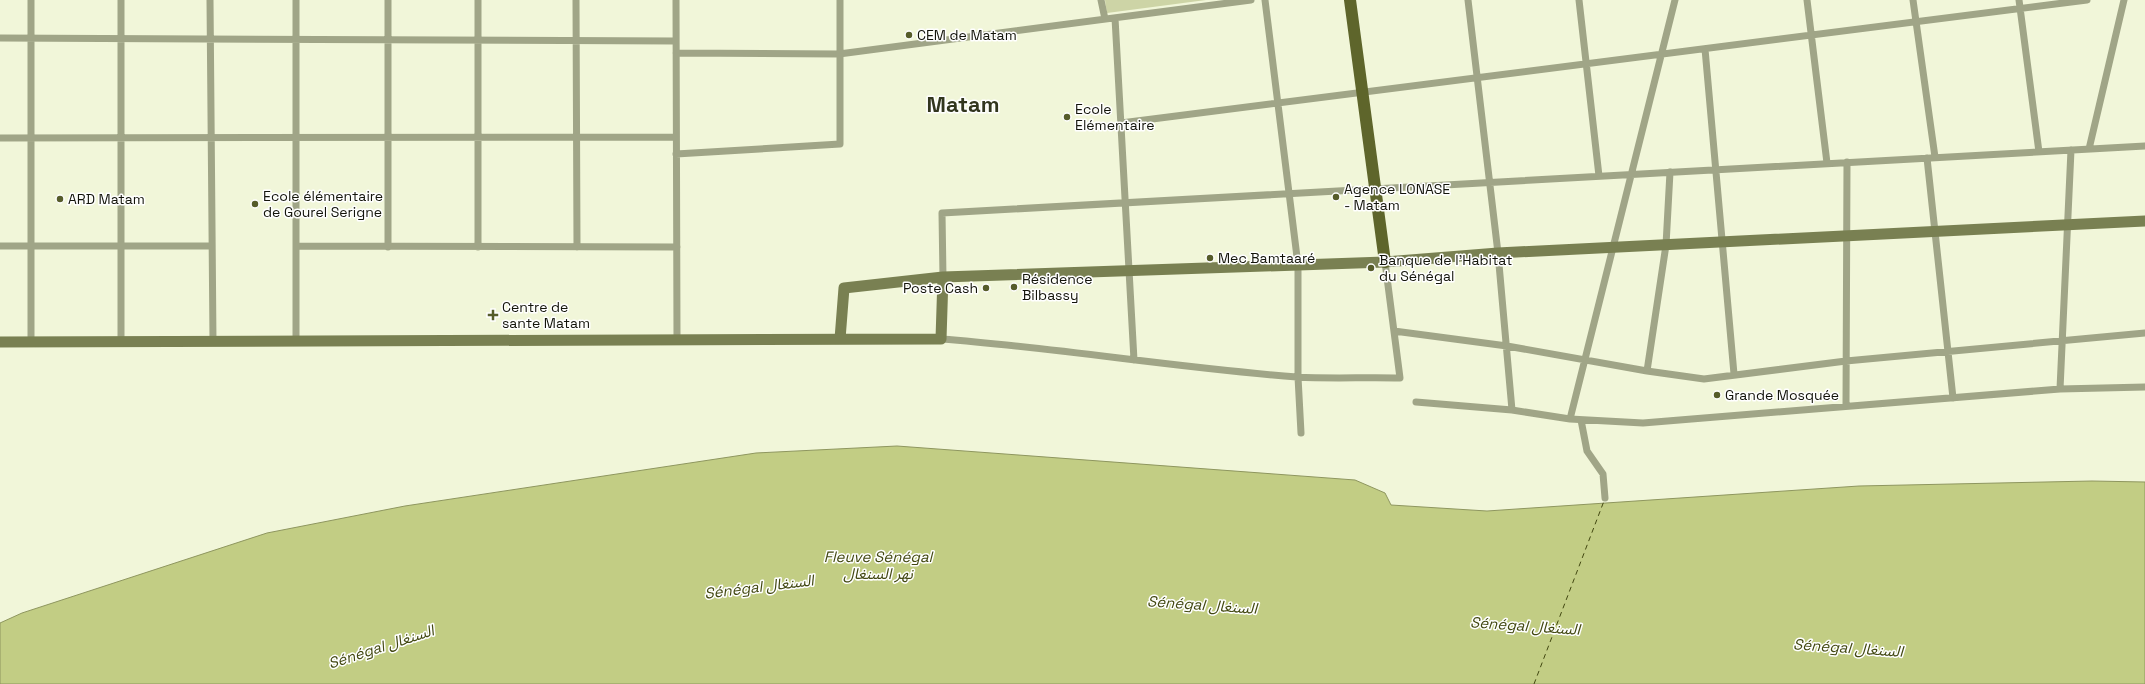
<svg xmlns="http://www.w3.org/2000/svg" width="2145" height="684" viewBox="0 0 2145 684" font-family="'Space Grotesk','Noto Sans Arabic',sans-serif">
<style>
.green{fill:#cdd4a6}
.water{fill:#c2cd84;stroke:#8e965f}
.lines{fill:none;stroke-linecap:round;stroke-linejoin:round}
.ferry{stroke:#424811;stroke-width:1;stroke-dasharray:5 4;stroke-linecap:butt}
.street{stroke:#a0a587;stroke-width:7}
.secondary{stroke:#798052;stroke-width:11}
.primary{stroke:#5e652b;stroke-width:12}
.poi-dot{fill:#565c2a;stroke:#fff;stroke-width:1.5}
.labels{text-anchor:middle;stroke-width:3;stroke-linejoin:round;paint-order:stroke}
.poi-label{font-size:14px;fill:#13140a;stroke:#fff;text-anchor:start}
.water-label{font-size:15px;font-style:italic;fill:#424811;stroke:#fff}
.town-label{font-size:22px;font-weight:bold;fill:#32361e;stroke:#fff}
</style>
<rect width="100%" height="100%" fill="#f1f6d9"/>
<path class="green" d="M1105,0H1206L1107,13Z"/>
<path class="water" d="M897,446L1355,480L1385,493L1391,505L1487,511L1859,486L2092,481L2145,482V684H0V623L22,613L267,533L405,506L756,453Z"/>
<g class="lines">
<path class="ferry" d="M1534,684L1604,501"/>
<path class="street" d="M31,0V342
M121,0V342
M210,0L213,341
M296,0V341
M388,0V247
M478,0V247
M576,0L577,247
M676,0L677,340
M1101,0L1105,19
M1265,0L1298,265V377L1301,433
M1468,0L1498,253L1512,410
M1579,0L1599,176
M1807,0L1827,163
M1913,0L1935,157
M2019,0L2039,152
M1115,18L1134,360
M0,38L676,41
M1705,49L1734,374
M676,53L839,54L1251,0
M1121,123L2087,0
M0,138L676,137
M2089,149L2124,0
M676,154L840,144V0
M1927,158L1953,398
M0,246H212
M296,246L677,247
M943,277L942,213L2145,146
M1394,331L1507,346L1647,371L1704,379L1846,361L2145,333
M941,339C1060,348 1178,368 1297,377C1331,379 1366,377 1400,378L1385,262
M1647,371L1666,245L1670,172
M2060,389L2071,150
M1416,402L1512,410L1570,419L1643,423L2060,389L2145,387
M1846,406L1847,162
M1570,419L1675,0
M1581,420L1587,451L1603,474L1605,498"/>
<path class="secondary" d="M840,339L844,288L943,277
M0,342L941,339L943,277L1385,262L1498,253L2145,221"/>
<path class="primary" d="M1350,0L1385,262"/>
</g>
<g class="poi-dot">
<circle cx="909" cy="35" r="4"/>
<circle cx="1067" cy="117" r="4"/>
<circle cx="1336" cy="197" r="4"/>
<circle cx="60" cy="199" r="4"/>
<circle cx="255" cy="204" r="4"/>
<circle cx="1210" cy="258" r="4"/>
<circle cx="1371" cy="268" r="4"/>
<circle cx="1014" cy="287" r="4"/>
<circle cx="986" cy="288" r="4"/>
<path d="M491 309h4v4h4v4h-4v4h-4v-4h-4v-4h4z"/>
<circle cx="1717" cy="395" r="4"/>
</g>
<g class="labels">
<g class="poi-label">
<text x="917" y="40">CEM de Matam</text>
<text x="1075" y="114">Ecole<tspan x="1075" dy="16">Elémentaire</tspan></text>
<text x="1344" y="194">Agence LONASE<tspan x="1344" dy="16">- Matam</tspan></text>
<text x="263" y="201">Ecole élémentaire<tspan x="263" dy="16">de Gourel Serigne</tspan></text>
<text x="68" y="204">ARD Matam</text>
<text x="1218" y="263">Mec Bamtaaré</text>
<text x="1379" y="265">Banque de l'Habitat<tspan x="1379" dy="16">du Sénégal</tspan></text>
<text x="1022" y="284">Résidence<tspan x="1022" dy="16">Bilbassy</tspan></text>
<text x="978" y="293" text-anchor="end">Poste Cash</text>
<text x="502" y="312">Centre de<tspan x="502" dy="16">sante Matam</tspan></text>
<text x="1725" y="400">Grande Mosquée</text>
</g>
<g class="water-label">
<text x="878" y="562">Fleuve Sénégal<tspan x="878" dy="17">نهر السنغال</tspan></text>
<text transform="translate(759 587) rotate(-7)" y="5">Sénégal السنغال</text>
<text transform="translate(1202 605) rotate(4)" y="5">Sénégal السنغال</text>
<text transform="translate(1525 626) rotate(4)" y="5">Sénégal السنغال</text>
<text transform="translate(381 647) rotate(-18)" y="5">Sénégal السنغال</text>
<text transform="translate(1848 648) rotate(4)" y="5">Sénégal السنغال</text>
</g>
<g class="town-label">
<text x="963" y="112">Matam</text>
</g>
</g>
</svg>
